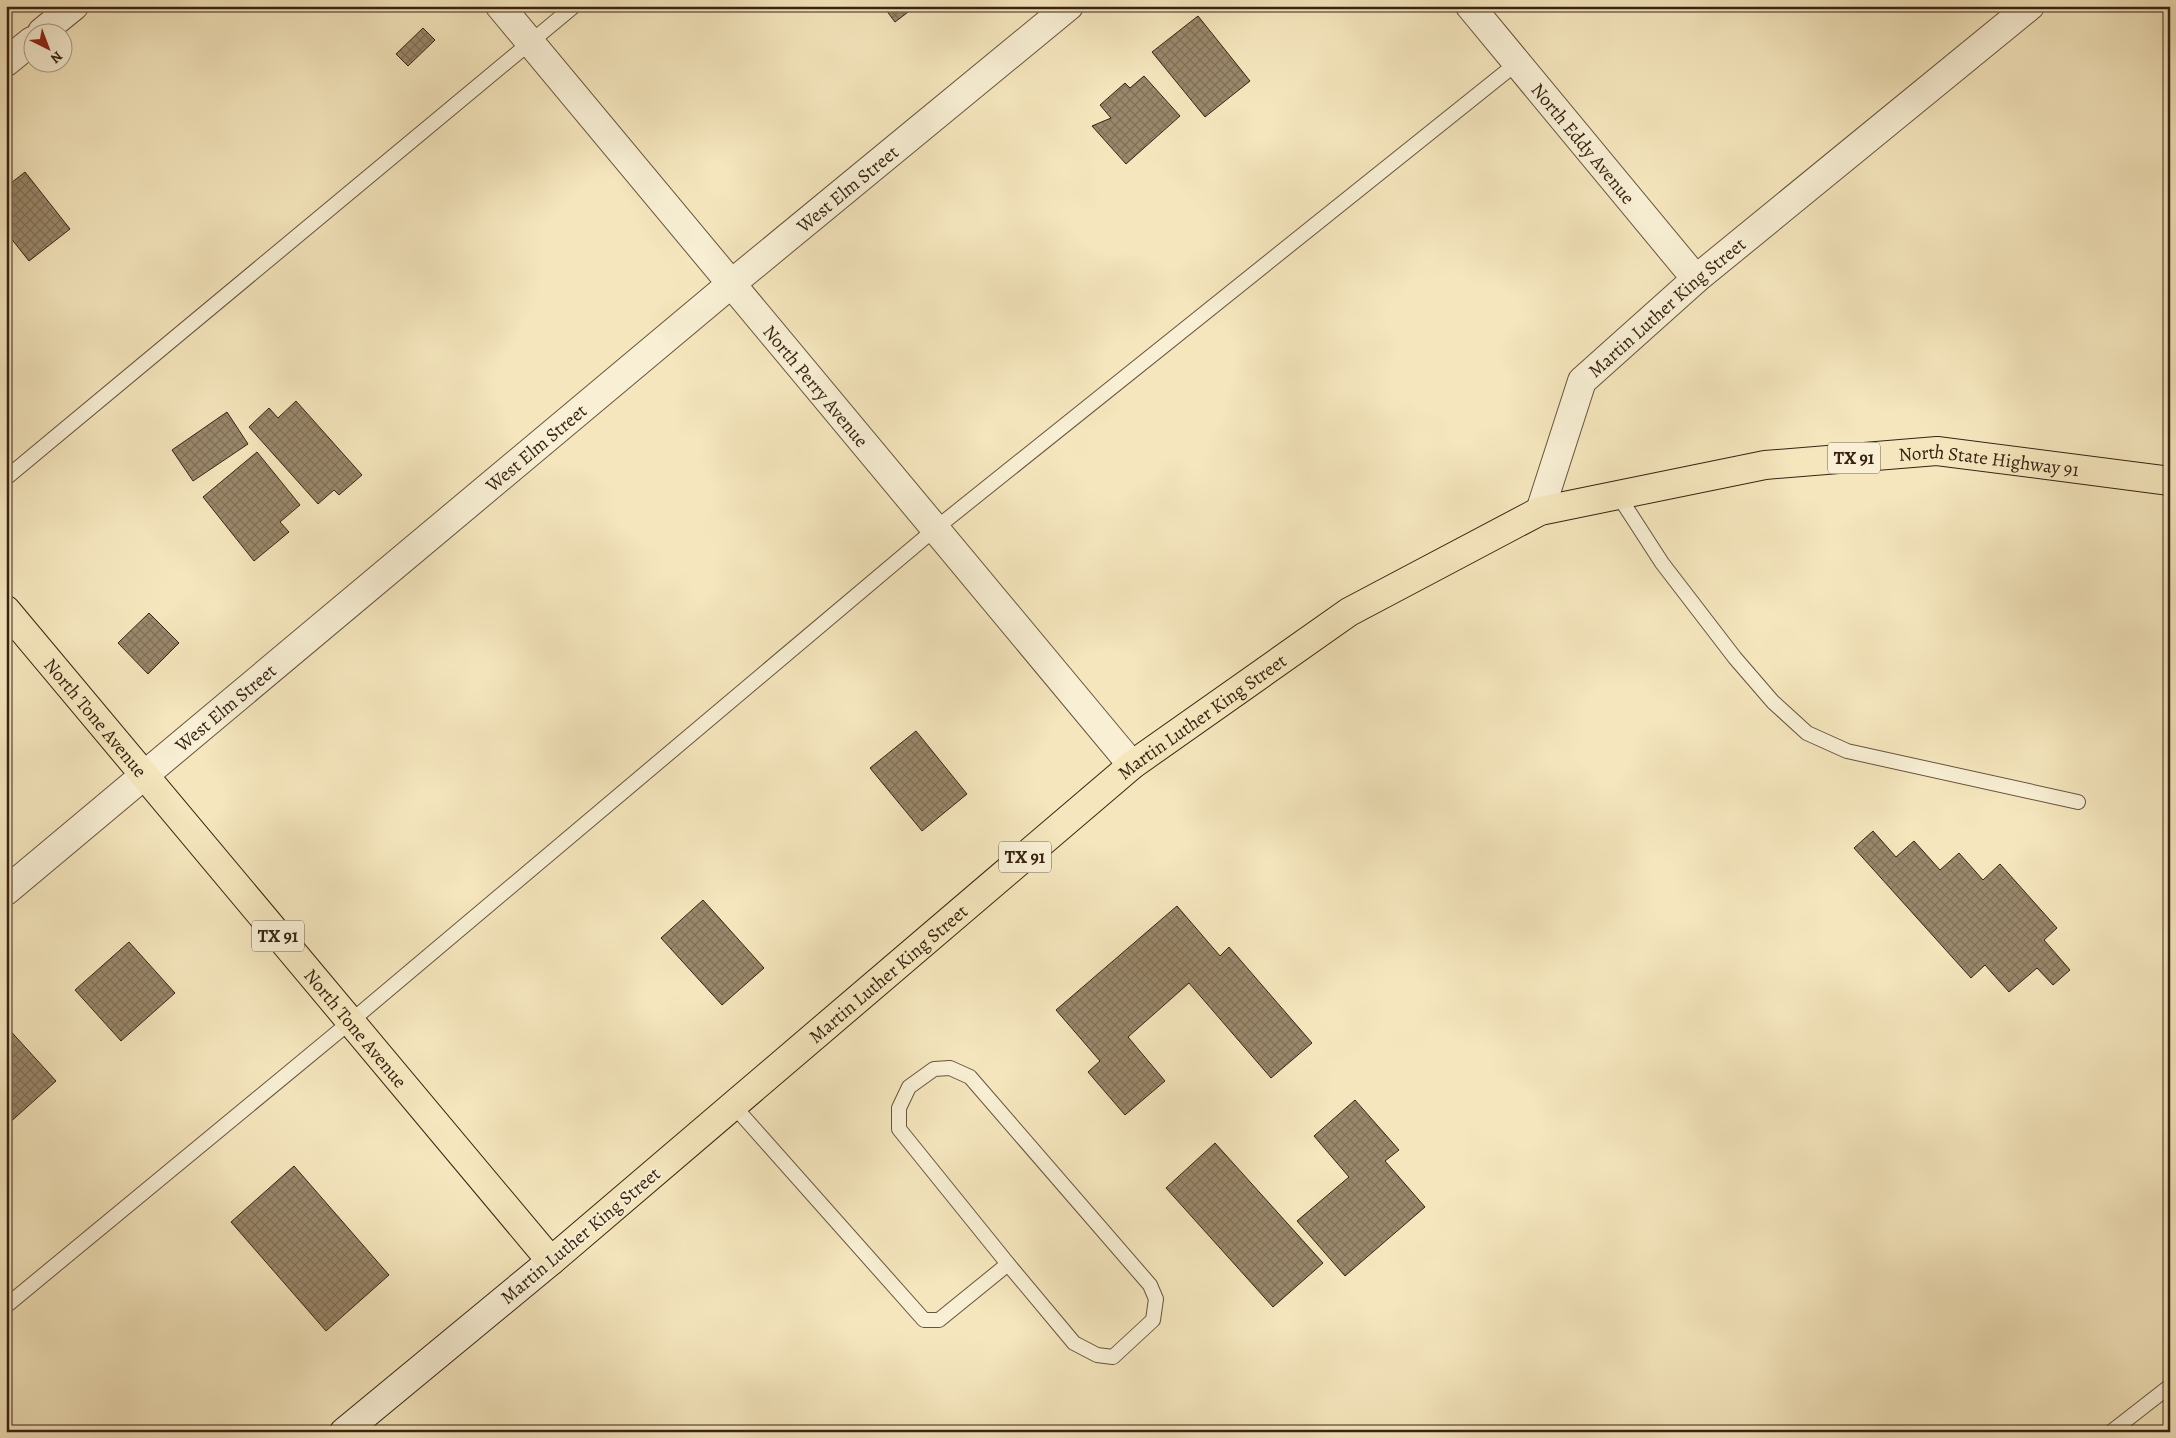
<svg xmlns="http://www.w3.org/2000/svg" width="2176" height="1438" viewBox="0 0 2176 1438" font-family="Alegreya,serif">
<style>
.building{fill:url(#building-cross-hatch);stroke:#382213}
.lines{fill:none;stroke-linecap:round;stroke-linejoin:round}
.lane-casing{stroke:#67533e;stroke-width:16}
.street-casing{stroke:#67533e;stroke-width:30}
.secondary-casing{stroke:#382213;stroke-width:30}
.primary-casing{stroke:#382213;stroke-width:30}
.lane{stroke:#f8efd4;stroke-width:14}
.street{stroke:#f8efd4;stroke-width:28}
.secondary{stroke:#f8efd4;stroke-width:28}
.primary{stroke:#f5e6bd;stroke-width:28}
.labels{text-anchor:middle;stroke-width:4;stroke-linejoin:round;paint-order:stroke}
.shield{fill:#f8efd4;stroke:#72604d;stroke-width:1}
.shield-label{font-size:18px;font-weight:bold;fill:#382213}
.street-label{font-size:19px;fill:#382213;stroke:#f8efd4}
</style>
<defs>
<pattern id="building-cross-hatch" width="8" height="8" patternUnits="userSpaceOnUse" patternTransform="scale(1.25)"><rect width="8" height="8" fill="#9a886b"/><path d="M0 0l8 8M0 8l8-8" fill="none" stroke="#7f6f57"/></pattern>
</defs>
<rect width="100%" height="100%" fill="#f5e6bd"/>
<filter id="stains"><feTurbulence type="fractalNoise" baseFrequency=".004" numOctaves="4"/><feColorMatrix values="0 0 0 0 .2 0 0 0 0 .09 0 0 0 0 .02 0 0 0 .5 -.17"/></filter>
<radialGradient id="worn" r=".72"><stop offset=".6" stop-color="#630" stop-opacity="0"/><stop offset="1" stop-color="#630" stop-opacity=".3"/></radialGradient>
<path class="building" d="M883,6H916L895,22Z
M1198,16L1250,81L1205,117L1152,52Z
M423,28L435,40L408,66L396,54Z
M1144,76L1180,116L1126,164L1092,126L1111,118L1100,105L1125,83L1130,88Z
M25,172L70,229L29,261L6,232V187Z
M296,401L362,475L339,495L334,490L318,504L249,427L269,408L278,418Z
M227,412L248,444L193,481L172,450Z
M257,452L300,505L280,522L289,532L254,561L203,497Z
M149,613L179,643L148,674L118,643Z
M916,731L967,794L922,831L870,768Z
M1873,831L1896,857L1914,841L1940,870L1959,853L1983,880L2000,864L2057,928L2044,940L2070,970L2053,985L2037,968L2009,992L1985,965L1971,978L1854,848Z
M703,900L764,968L722,1005L661,938Z
M1177,906L1220,956L1229,947L1312,1043L1271,1078L1189,983L1128,1037L1165,1081L1125,1115L1088,1072L1100,1061L1056,1010Z
M129,942L175,993L121,1041L75,990Z
M6,1026L56,1081L7,1125L6,1123Z
M1355,1100L1399,1150L1385,1161L1425,1207L1345,1276L1297,1221L1349,1177L1314,1136Z
M1215,1143L1323,1263L1273,1307L1166,1188Z
M294,1166L389,1275L326,1331L231,1222Z"/>
<g class="lines">
<g class="lane-casing">
<path id="lane" d="M6,478L574,6
M1618,495L1662,563L1735,658L1773,702L1807,733L1847,751L2078,802
M733,1105L924,1320H939L1008,1264L899,1129V1108L909,1087L934,1069L950,1068L970,1077L1150,1285L1156,1299L1153,1320L1113,1357L1097,1355L1074,1343L1008,1264
M6,1306L350,1022L935,529L1517,63
M2111,1432L2170,1386"/>
</g>
<g class="street-casing">
<g id="street">
<path id="s1" d="M500,6L1132,765"/>
<path id="s2" d="M1470,6L1696,279"/>
<path d="M42,32L74,6"/>
<path d="M6,62L32,41"/>
<path id="s3" d="M1540,511L1582,381L1696,279L2030,6"/>
<path id="s4" d="M6,891L731,284L1069,6"/>
</g>
</g>
<g class="secondary-casing">
<path id="secondary" d="M344,1432L551,1261"/>
</g>
<g class="primary-casing">
<g id="primary">
<path id="s5" d="M6,610L551,1261L1132,765L1349,612L1540,511L1765,465L1937,451L2170,481"/>
</g>
</g>
<use href="#lane" class="lane"/>
<use href="#street" class="street"/>
<use href="#secondary" class="secondary"/>
<use href="#primary" class="primary"/>
</g>
<g class="labels">
<g class="shield">
<rect x="1828" y="442.5" width="52" height="31" rx="4"/>
<rect x="999" y="841.5" width="52" height="31" rx="4"/>
<rect x="252" y="920.5" width="52" height="31" rx="4"/>
</g>
<g class="shield-label">
<text x="1854" y="464">TX 91</text>
<text x="1025" y="863">TX 91</text>
<text x="278" y="942">TX 91</text>
</g>
<g class="street-label">
<text dy="7" stroke="none"><textPath href="#s2" startOffset="178">North Eddy Avenue</textPath></text>
<text dy="7" stroke="none"><textPath href="#s4" startOffset="1096">West Elm Street</textPath></text>
<text dy="7" stroke="none"><textPath href="#s3" startOffset="249">Martin Luther King Street</textPath></text>
<text dy="7" stroke="none"><textPath href="#s1" startOffset="494">North Perry Avenue</textPath></text>
<text dy="7" stroke="none"><textPath href="#s4" startOffset="691">West Elm Street</textPath></text>
<text dy="7" stroke="none"><textPath href="#s5" startOffset="2549">North State Highway 91</textPath></text>
<text dy="7" stroke="none"><textPath href="#s4" startOffset="286">West Elm Street</textPath></text>
<text dy="7" stroke="none"><textPath href="#s5" startOffset="140">North Tone Avenue</textPath></text>
<text dy="7" stroke="none"><textPath href="#s5" startOffset="1698">Martin Luther King Street</textPath></text>
<text dy="7" stroke="none"><textPath href="#s5" startOffset="1292">Martin Luther King Street</textPath></text>
<text dy="7" stroke="none"><textPath href="#s5" startOffset="545">North Tone Avenue</textPath></text>
<text transform="translate(580 1235) rotate(-40)" y="7">Martin Luther King Street</text>
</g>
</g>
<rect width="2176" height="1438" fill="none" stroke="#f5e6bd" stroke-width="25"/>
<rect x="8" y="8" width="2161" height="1423" fill="none" stroke="#382213" stroke-width="2.5"/>
<rect x="12" y="12" width="2151" height="1413" fill="none" stroke="#382213"/>
<g transform="translate(48 48) rotate(138)"><circle r="24" fill="#f8efd4" stroke="#ab9d87"/>
<path d="M0-4L9 19L0 12L-9 19Z" fill="#8f2418"/>
<text y="-8" font-size="14" font-weight="bold" text-anchor="middle" fill="#382213">N</text>
</g>
<rect width="100%" height="100%" filter="url(#stains)"/>
<rect width="100%" height="100%" fill="url(#worn)"/>
</svg>
